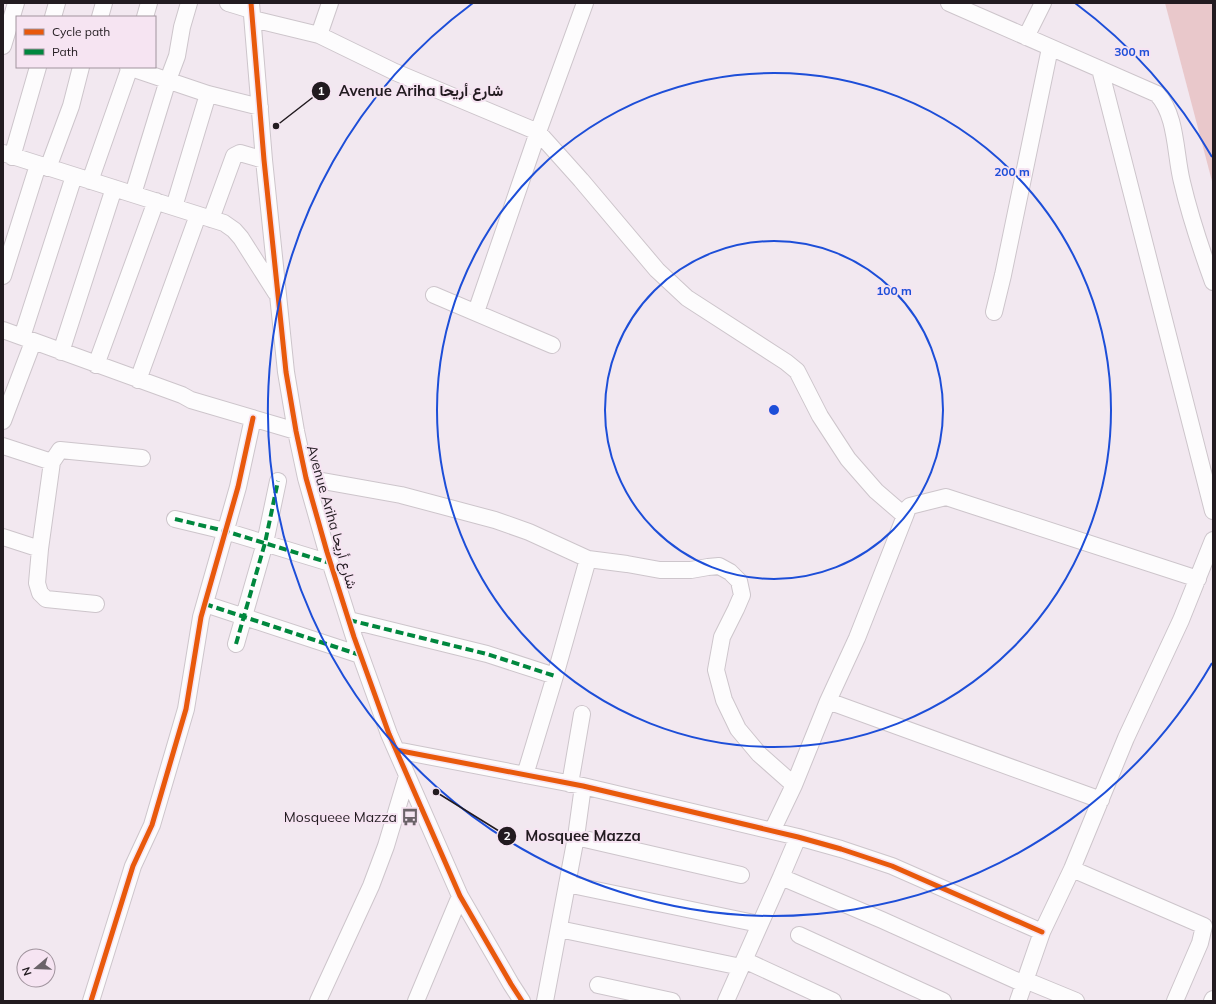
<svg xmlns="http://www.w3.org/2000/svg" width="1216" height="1004" viewBox="0 0 1216 1004" font-family="Mulish,Vazirmatn,sans-serif">
<style>
.forest{fill:#e9c8cb}
.lines{fill:none;stroke-linecap:round;stroke-linejoin:round}
.minor-casing{stroke:#cdc5cb;stroke-width:18}
.minor{stroke:#fdfcfd;stroke-width:16}
.quiet{stroke:#00873e;stroke-width:4;stroke-dasharray:8 4;stroke-linecap:butt}
.cycleway-casing{stroke:#f6e4f2;stroke-width:8}
.cycleway{stroke:#e8590c;stroke-width:5}
.ring{fill:none;stroke:#1d4ed8;stroke-width:2}
.labels{text-anchor:middle;stroke-width:4;stroke-linejoin:round;paint-order:stroke}
.street-label{font-size:14px;fill:#221b20;stroke:#f6e4f2}
.poi-label{font-size:14px;fill:#221b20;stroke:#f6e4f2;text-anchor:end}
.centre{fill:#1d4ed8;stroke:#f6e4f2;stroke-width:2}
.ring-label{font-size:12px;text-anchor:middle;font-weight:bold;fill:#1d4ed8;stroke:#f6e4f2;stroke-width:4;stroke-linejoin:round;paint-order:stroke}
.leader{fill:none;stroke:#221b20;stroke-width:1.5}
.callout-dot{fill:#221b20;stroke:#f6e4f2;stroke-width:1.5}
.mark-label{font-size:12px;text-anchor:middle;font-weight:bold;fill:#fff}
.callout-label{font-size:15px;text-anchor:middle;font-weight:bold;fill:#221b20;stroke:#f6e4f2;stroke-width:4;stroke-linejoin:round;paint-order:stroke}
</style>
<rect width="100%" height="100%" fill="#f2e8f0"/>
<path class="forest" d="M1165,3H1213V185Z"/>
<g class="lines">
<g class="minor-casing">
<path id="minor" d="M228,3L251,10
M251,3L264,160L286,372L296,431L306,478L327,552L354,637L389,734L460,896L511,984L522,1001
M949,3L1157,94C1177,115 1175,155 1182,182C1190,216 1201,249 1213,282
M53,17L57,3
M100,17L104,3
M145,17L149,3
M253,19L319,35L395,72L538,132L581,180L657,270L687,298L786,362L797,371L820,416L848,459L876,491L905,516
M319,35L330,3
M1026,37L1043,3
M3,46L16,3
M128,67L208,94L260,107
M1100,69L1213,511
M3,153L224,223L234,230L241,238L276,293
M12,157L38,67
M48,168L71,106L81,67
M90,181L130,67
M133,194L168,80L177,56L182,27L189,3
M174,207L208,94
M211,219L234,156L240,153L264,160
M3,276L38,165
M434,295L552,345
M476,312L538,132L585,3
M994,312L1003,275L1050,48
M3,330L182,395L191,400L296,431
M22,337L74,176
M61,352L114,188
M96,365L156,201
M138,380L198,215
M3,421L33,342
M3,446L52,462
M306,478L401,495L495,520L529,532L588,559L627,564L660,570H691L708,567L719,566L730,572L739,581L742,595L736,609L722,637L716,670L724,700L738,729L759,754L794,785
M175,519L225,531L330,563
M3,537L40,549
M96,604L46,599L40,593L37,583L40,549L52,462L60,450L142,458
M205,604L360,655
M349,620L487,654L555,676
M236,644L265,543L278,481
M828,701L1101,800
M396,750L583,786L798,837L841,849L892,866L1042,932
M525,775L555,676L588,559
M570,784L582,714
M772,831L794,785L828,701L857,638L905,516L908,508L910,506L946,497L1198,579
M576,837L741,875
M798,837L781,877L882,920L1024,984
M1072,869L1204,926L1200,943L1175,1001
M567,884L759,924
M559,929L741,967
M799,935L943,1001
M744,960L833,1001
M1025,980L1076,1001
M598,985L672,1001
M91,1001L133,866L152,825L186,709L201,617L238,487L253,418
M318,1001L371,886L386,846L407,776
M416,1001L460,896
M545,1001L576,837L583,786
M726,1001L781,877
M1018,1001L1042,932L1072,869L1126,738L1181,620L1213,540
M1212,1001L1213,999"/>
</g>
<use href="#minor" class="minor"/>
<path class="quiet" d="M175,519L225,531L330,563
M205,604L360,655
M349,620L487,654L555,676
M236,644L265,543L278,481"/>
<g class="cycleway-casing">
<path id="cycleway" d="M251,3L264,160L286,372L296,431L306,478L327,552L354,637L389,734L460,896L511,984L522,1001
M396,750L583,786L798,837L841,849L892,866L1042,932
M91,1001L133,866L152,825L186,709L201,617L238,487L253,418"/>
</g>
<use href="#cycleway" class="cycleway"/>
</g>
<g class="ring">
<circle cx="774" cy="410" r="169"/>
<circle cx="774" cy="410" r="337"/>
<path d="M1212 663A506 506 0 1 1 473 3M1075 3A506 506 0 0 1 1212 157"/>
</g>
<defs>
<g id="bus-bare" transform="scale(1.38)"><path d="M-5-6H5V4H4V6H2V4H-2V6H-4V4H-5ZM-3.5-4V0h7V-4ZM-3.5 1.2v1.5H-2V1.2ZM2 1.2v1.5H3.5V1.2Z" fill="#6b6369" stroke="#f6e4f2" stroke-width="2.5" paint-order="stroke"/></g>
</defs>
<g fill-rule="evenodd">
<use href="#bus-bare" x="410" y="817"/>
</g>
<g class="labels">
<g class="street-label">
<text transform="translate(332 517) rotate(74)" y="5">Avenue Ariha شارع أريحا</text>
</g>
<g class="poi-label">
<text x="397" y="822">Mosqueee Mazza</text>
</g>
</g>
<circle cx="774" cy="410" r="6" class="centre"/>
<g class="ring-label">
<text x="1132" y="56">300 m</text>
<text x="1012" y="176">200 m</text>
<text x="894" y="295">100 m</text>
</g>
<path class="leader" d="M276 126L321 91M436 792L507 836"/>
<g class="callout-dot">
<circle cx="276" cy="126" r="4"/>
<circle cx="436" cy="792" r="4"/>
<circle cx="321" cy="91" r="10"/>
<circle cx="507" cy="836" r="10"/>
</g>
<g class="mark-label">
<text x="321" y="95">1</text>
<text x="507" y="840">2</text>
</g>
<g class="callout-label">
<text x="421" y="96">Avenue Ariha شارع أريحا</text>
<text x="583" y="841">Mosquee Mazza</text>
</g>
<rect width="1216" height="1004" fill="none" stroke="#221b20" stroke-width="8"/>
<rect x="16" y="16" width="140" height="52" fill="#f6e4f2" stroke="#a1949e"/>
<rect x="24" y="29" width="20" height="6" fill="#e8590c" stroke="#a1949e"/>
<text x="52" y="36" font-size="12" fill="#221b20">Cycle path</text>
<rect x="24" y="49" width="20" height="6" fill="#00873e" stroke="#a1949e"/>
<text x="52" y="56" font-size="12" fill="#221b20">Path</text>
<g transform="translate(36 968) rotate(251)"><circle r="19" fill="#f6e4f2" stroke="#a1949e"/>
<path d="M0-3L7 15L0 10L-7 15Z" fill="#6b6369"/>
<text y="-6" font-size="11" font-weight="bold" text-anchor="middle" fill="#221b20">N</text>
</g>
</svg>
